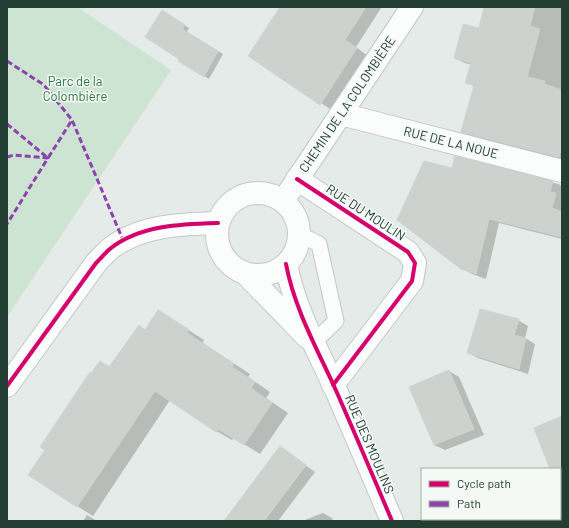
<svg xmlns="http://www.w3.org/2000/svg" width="569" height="528" viewBox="0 0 569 528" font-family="Barlow,sans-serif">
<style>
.green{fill:#cee4d3}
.shadow{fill:#0003}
.building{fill:#cdd2cf;stroke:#ced4d1}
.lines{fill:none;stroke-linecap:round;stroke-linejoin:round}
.lane-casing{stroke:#c2c8c5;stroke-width:17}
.street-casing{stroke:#c2c8c5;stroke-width:24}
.secondary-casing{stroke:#c1c9c5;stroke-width:24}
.lane{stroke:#fbfcfc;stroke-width:15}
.street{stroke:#fbfcfc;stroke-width:22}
.secondary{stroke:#fbfcfc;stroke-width:22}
.quiet{stroke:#8e44ad;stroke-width:3;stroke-dasharray:6 3;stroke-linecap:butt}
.cycleway-casing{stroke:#f4f9f6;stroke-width:6}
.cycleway{stroke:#d6006c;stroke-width:4}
.labels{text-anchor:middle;stroke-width:3;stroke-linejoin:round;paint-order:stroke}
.park-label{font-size:13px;fill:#2c7640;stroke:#f4f9f6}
.street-label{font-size:13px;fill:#233f34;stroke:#f4f9f6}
</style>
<rect width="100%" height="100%" fill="#e5ebe8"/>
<path class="green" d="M7,7H77L171,70L7,317Z"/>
<path class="shadow" d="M306,7H379L381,8L356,47L368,56L333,111L249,55Z
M485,7H562V160L472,137L463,132L475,87L466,82L472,65L465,63L455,58L479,29Z
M167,14L189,28L187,32L223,54L209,79L179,60L180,58Z
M456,157L558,184L562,186V239L499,223L486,279L472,274L461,268L452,169Z
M159,311L204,340L203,343L250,374L248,377L270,392L266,398L288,413L260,454L234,438L232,440L216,431L170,400L93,516L77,506L110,367L139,326L146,330Z
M518,320L528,326L525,338L535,344L528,374L478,358L468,353Z
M449,371L459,377L484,435L445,450L434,445Z
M562,417V496L560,491V469H551Z
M280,447L315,472L278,521H225Z
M323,513L332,518L333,521H302Z
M87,515L97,521H83Z
M454,519H514L515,521H455Z"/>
<path class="building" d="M280,7H366L345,40L357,48L320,105L248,56Z
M484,7H535L530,26L540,29L527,77L545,81L544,84L562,90V146L559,157L461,132L474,85L465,83L471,63L454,58L463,24L479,28Z
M162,10L185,25L182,29L218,51L204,77L178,61L179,59L145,37Z
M455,156L553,181L550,192L556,193L552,208L562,212V237L489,219L476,274L461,269L397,220L424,161L452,168Z
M480,309L519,319L514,335L526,338L519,369L467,353Z
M158,310L188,329L187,333L234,364L232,367L255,382L251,388L272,403L244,445L218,429L216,432L155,391L77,507L28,475L45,450L40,447L90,372L91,373L100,361L109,367L139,325L145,330Z
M449,370L474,429L434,445L409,387Z
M562,416V495H561L560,469H550L534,428Z
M280,446L306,465L264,521H224Z"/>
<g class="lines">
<g class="lane-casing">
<path id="lane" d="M299,234L319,244L336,321L313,343"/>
</g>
<g class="street-casing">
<path id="street" d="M341,114L562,171
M297,179L408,252L415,263L412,281L333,385
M7,386L96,263C101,258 106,252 111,248C141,225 182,224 218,223"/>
</g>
<g class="secondary-casing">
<path id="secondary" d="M217 234a41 41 0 1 1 82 0a41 41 0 1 1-82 0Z
M283,201L412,7
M286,264C294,307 316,347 334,386C354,431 373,476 392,521
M245,273L307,337"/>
</g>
<use href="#lane" class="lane"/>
<use href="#street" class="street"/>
<use href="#secondary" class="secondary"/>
<path class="quiet" d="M7,61L44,85L72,120
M7,124L48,158L72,120L123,240
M7,157L14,155L48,158L7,224"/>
<g class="cycleway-casing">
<path id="cycleway" d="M297,179L408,252L415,263L412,281L333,385
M286,264C294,307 316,347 334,386C354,431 373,476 392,521
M7,386L96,263C101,258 106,252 111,248C141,225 182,224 218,223"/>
</g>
<use href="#cycleway" class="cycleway"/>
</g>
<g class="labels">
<g class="park-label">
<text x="75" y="86">Parc de la<tspan x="75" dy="15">Colombière</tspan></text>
</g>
<g class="street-label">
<text transform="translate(347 104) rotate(-56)" y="5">CHEMIN DE LA COLOMBIÈRE</text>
<text transform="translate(451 142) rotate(14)" y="5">RUE DE LA NOUE</text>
<text transform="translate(366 212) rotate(33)" y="5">RUE DU MOULIN</text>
<text transform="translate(370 444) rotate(67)" y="5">RUE DES MOULINS</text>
</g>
</g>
<rect width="569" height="528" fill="none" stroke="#233f34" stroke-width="16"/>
<rect x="421" y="468" width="140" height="52" fill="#f4f9f6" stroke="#a0afa8"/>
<rect x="429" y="481" width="20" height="6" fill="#d6006c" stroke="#a0afa8"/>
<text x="457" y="488" font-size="12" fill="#233f34">Cycle path</text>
<rect x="429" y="501" width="20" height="6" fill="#8e44ad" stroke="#a0afa8"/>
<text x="457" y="508" font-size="12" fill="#233f34">Path</text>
</svg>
